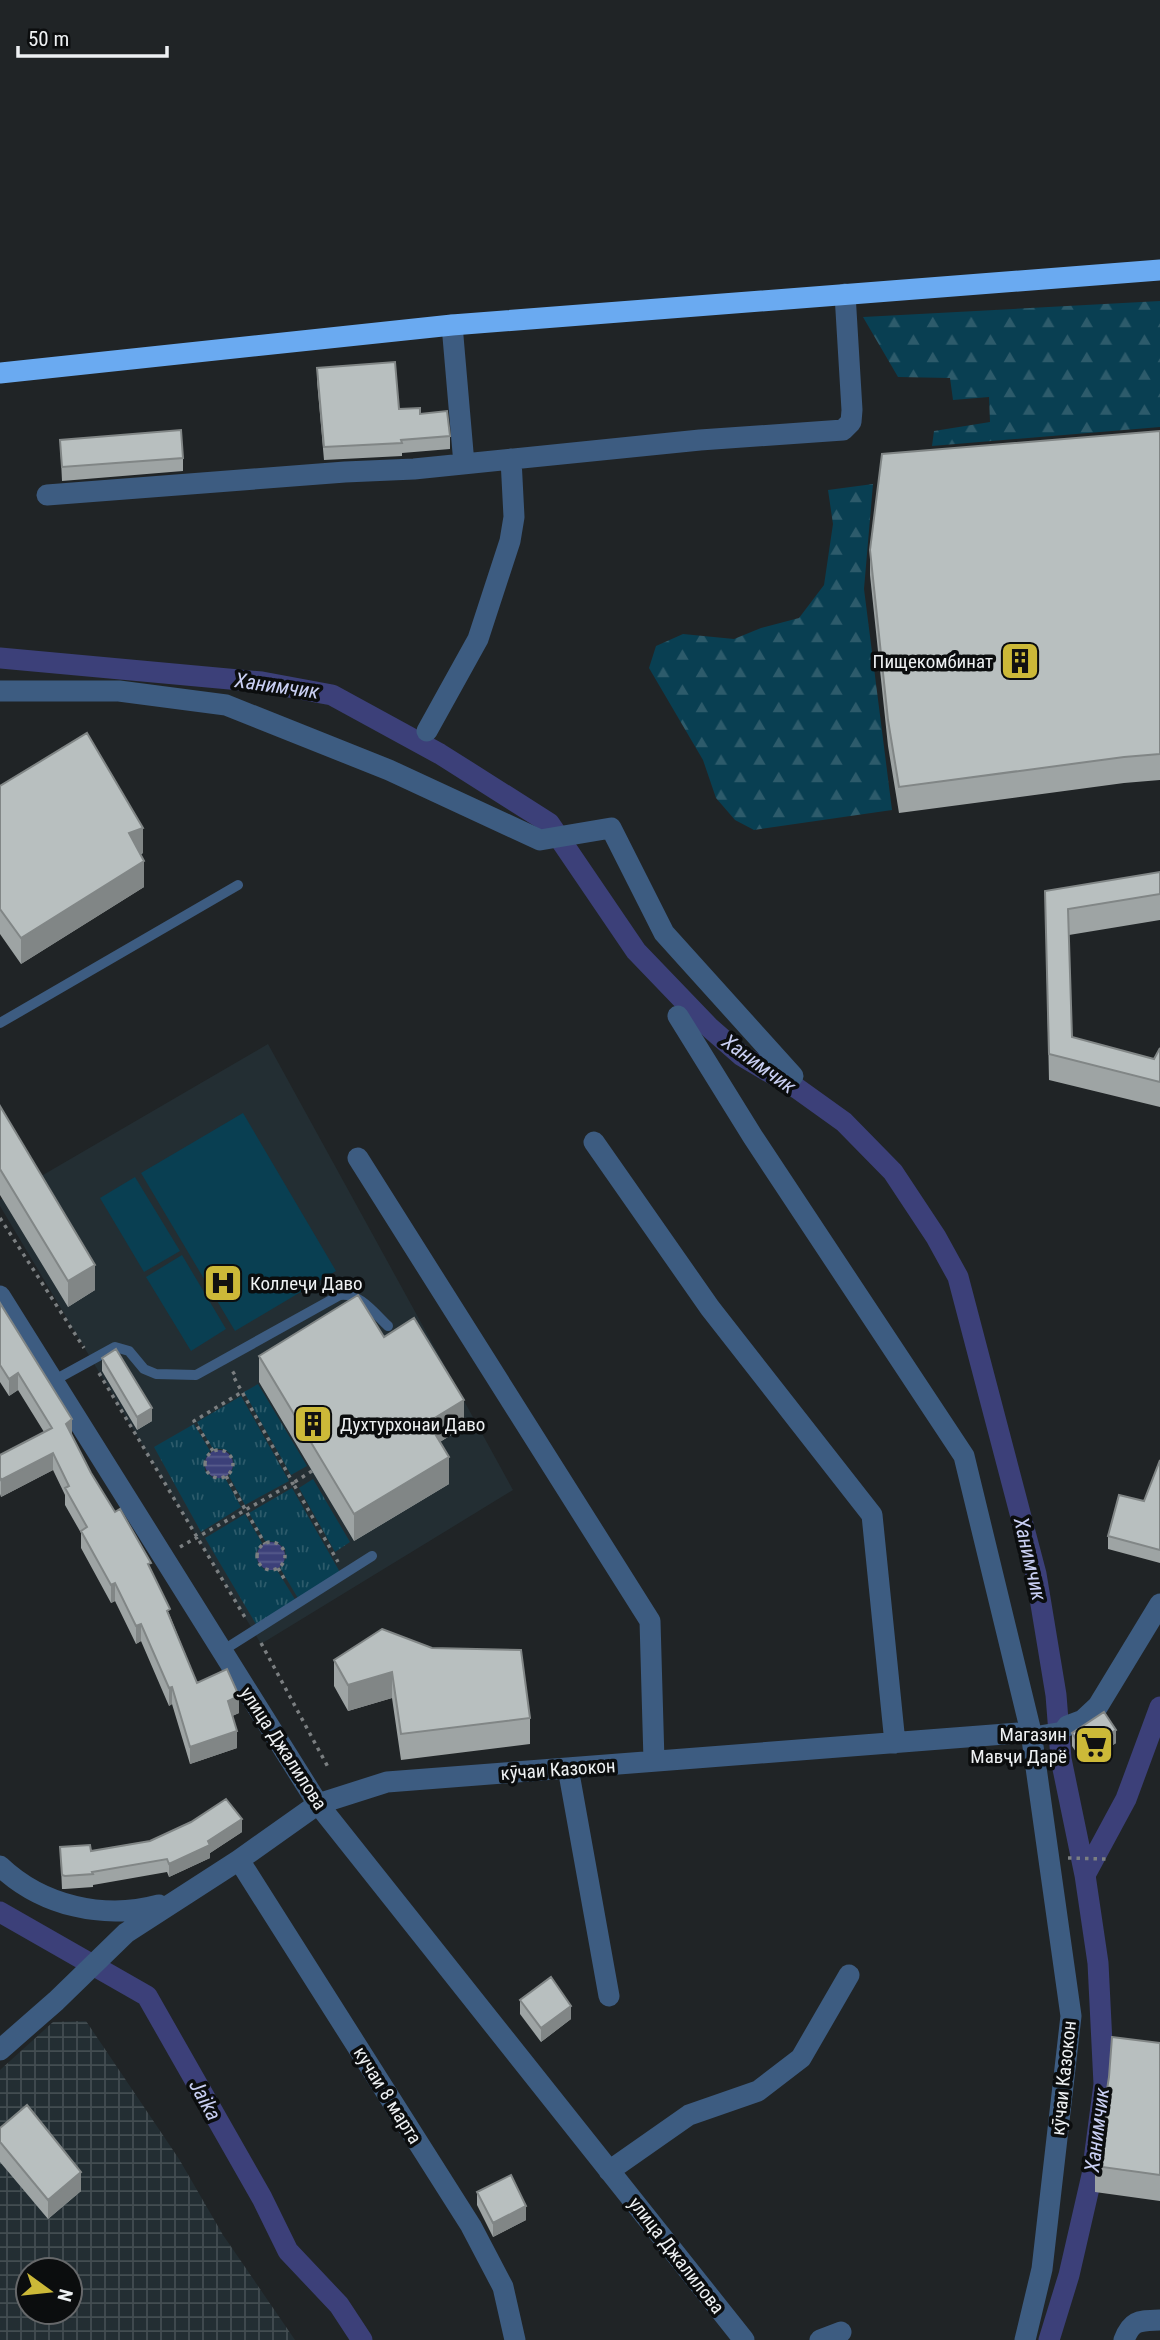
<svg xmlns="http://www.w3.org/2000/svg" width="1160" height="2340" viewBox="0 0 1160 2340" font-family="'Roboto Condensed',sans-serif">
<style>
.built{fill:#232e33}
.industrial{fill:url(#industrial-grid);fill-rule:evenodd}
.grass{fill:url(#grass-tufts)}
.forest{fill:url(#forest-firs)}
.pitch{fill:#093f52}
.water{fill:url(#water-rules)}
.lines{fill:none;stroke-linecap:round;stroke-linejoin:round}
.canal{stroke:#3c4079;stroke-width:21}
.path{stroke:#7b7f81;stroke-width:3.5;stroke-dasharray:3.5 5;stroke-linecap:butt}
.lane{stroke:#3d5c81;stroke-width:10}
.street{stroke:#3d5c81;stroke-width:21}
.highway{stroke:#6aaaf1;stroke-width:21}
.wall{fill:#9ea4a4}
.shaded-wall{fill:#818686}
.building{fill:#b8bfbf;stroke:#818686;stroke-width:2}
.labels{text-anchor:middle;stroke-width:7;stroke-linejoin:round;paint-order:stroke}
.poi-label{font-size:19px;fill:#eef1f3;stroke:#0b0d0e;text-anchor:end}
.street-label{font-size:19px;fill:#eef1f3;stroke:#0b0d0e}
.water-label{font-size:21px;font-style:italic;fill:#c9cff3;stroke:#0b0d0e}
</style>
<defs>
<pattern id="industrial-grid" width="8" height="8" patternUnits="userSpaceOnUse" patternTransform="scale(1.75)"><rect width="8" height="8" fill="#232e33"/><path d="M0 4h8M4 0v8" fill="none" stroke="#434d51"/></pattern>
<pattern id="grass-tufts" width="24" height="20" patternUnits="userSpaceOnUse" patternTransform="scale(1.75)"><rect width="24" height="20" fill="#093f52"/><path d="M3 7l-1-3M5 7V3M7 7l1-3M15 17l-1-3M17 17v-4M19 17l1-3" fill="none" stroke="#2d5b6b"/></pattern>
<pattern id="forest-firs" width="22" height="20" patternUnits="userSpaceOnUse" patternTransform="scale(1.75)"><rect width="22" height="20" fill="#093f52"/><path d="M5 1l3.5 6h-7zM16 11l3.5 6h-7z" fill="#2d5b6b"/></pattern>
<pattern id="water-rules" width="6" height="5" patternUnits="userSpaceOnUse" patternTransform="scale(1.75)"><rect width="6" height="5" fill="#3c4079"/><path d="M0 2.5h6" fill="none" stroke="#585c8c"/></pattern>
</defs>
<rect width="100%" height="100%" fill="#202426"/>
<path class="built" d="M268,1044L513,1490L261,1644L0,1206V1200Z"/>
<path class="industrial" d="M86,2021L179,2159L223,2235L295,2340H0V2070L53,2022ZM28,2270H70V2312H28Z"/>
<path class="grass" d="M258,1384L307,1466L291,1475L244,1392Z
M241,1396L289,1481L245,1505L229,1476C239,1462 232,1446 213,1449L197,1422Z
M194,1424L210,1451L204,1461L205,1471L213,1478H225L241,1507L201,1532L154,1447Z
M313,1479L350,1542L335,1552L299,1488Z
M292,1488L341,1574L299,1600L280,1568L286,1558L285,1549L277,1542L265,1541L249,1513Z
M245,1514L262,1543L256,1553L258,1563L265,1570H277L296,1601L257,1626L205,1538Z"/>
<path class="forest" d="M1160,301V427L932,446L934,431L990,422L989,397L953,400L950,378L898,377L863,317Z
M873,484L864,589L892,810L754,830L735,820L716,798L703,760L649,668L656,646L683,634L734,639L761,628L799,618L824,585L833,524L828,490Z"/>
<path class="pitch" d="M243,1113L336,1271L235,1331L141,1173Z
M135,1177L180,1251L144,1272L100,1198Z
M182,1255L226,1329L191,1351L146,1277Z"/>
<path class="water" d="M205 1464a14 14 0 1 1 28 0a14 14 0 1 1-28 0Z
M257 1556a14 14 0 1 1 28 0a14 14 0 1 1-28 0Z"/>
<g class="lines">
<path class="canal" d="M0,658L262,682L332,695L440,754L549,823L636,951L710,1028L742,1056L798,1089L844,1122L893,1172L936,1237L958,1277L1036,1574L1056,1695L1061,1759L1085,1875
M0,1912L147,1996L262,2198L288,2251L339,2305L362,2340
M1049,2340L1069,2275L1092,2175L1104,2084L1098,1963L1085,1875L1126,1799L1160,1707"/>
<path class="path" d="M0,1218L84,1348
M99,1373L246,1619
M205 1464a14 14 0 1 1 28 0a14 14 0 1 1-28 0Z
M213,1451L194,1421L242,1392
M312,1471L293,1483L338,1562
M226,1476L265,1544
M257 1556a14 14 0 1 1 28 0a14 14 0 1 1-28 0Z
M180,1547L293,1483L232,1374L235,1372
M278,1568L286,1582
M261,1643L329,1769
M1068,1858L1106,1859"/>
<path class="lane" d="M0,1023L238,885
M53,1381L115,1347L129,1351L144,1369L156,1374L196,1375L340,1295C359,1292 375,1314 388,1326
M222,1651L372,1556
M1031,1732L1067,1726"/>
<path class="street" d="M452,325L464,464
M47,495L345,472L414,469L700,440L843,430L851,422L852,410L845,294
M0,691H119L226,705L389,770L540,840L611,828L664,933L793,1076
M427,731L478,639L510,541L514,517L511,459
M678,1016L753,1137L964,1456L1031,1732L1071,2016L1042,2269L1025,2340
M594,1142L710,1308L872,1515L895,1743
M358,1158L650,1621L654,1761
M0,1296L318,1804L744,2340
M1067,1726L1083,1720L1098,1706L1160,1604
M568,1768L609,1996
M239,1860L471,2226L503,2287L515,2340
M0,1866C42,1906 104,1920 159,1905
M0,2050L56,2001L126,1933L239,1860L318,1804L387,1782L1031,1732
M609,2171L689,2115L758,2091L801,2058L849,1975
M820,2340L841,2332
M1124,2340C1132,2319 1140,2321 1160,2320"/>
<path class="highway" d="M0,373L452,325L1160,270"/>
</g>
<path class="wall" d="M317,368L399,409L420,414L450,436V449L402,453V456L324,460L317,381Z
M1160,431V780L1124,783L899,813L888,746L870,575V550Z
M60,440L183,458V471L62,481Z
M0,786L143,853L140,855L144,887L21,964L0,934Z
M1160,872V920L1069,935L1072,1037L1154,1059L1160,1048V1107L1049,1080L1045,891Z
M0,1106L95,1290L68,1307L0,1195Z
M0,1303L91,1473L151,1569L197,1683L239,1713L232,1716L237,1748L190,1764L172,1704L169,1706L141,1641L136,1644L115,1601L111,1603L81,1548V1533L65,1505V1495L53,1470L1,1497L0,1494V1455L44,1432L18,1390L9,1396L0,1382Z
M384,1337L464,1427L440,1442L449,1484L354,1541L259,1382V1356Z
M102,1358L152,1421L137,1430L102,1371Z
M1160,1460V1563L1108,1549V1536L1144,1501Z
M382,1629L530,1718V1744L401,1760L392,1698L348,1711L334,1686V1660Z
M1072,1733L1116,1743L1084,1764L1072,1746Z
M242,1832L210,1853V1858L169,1877L167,1872L93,1885V1887L65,1889H62L60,1847L91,1851Z
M520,2000L571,2019L541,2042L520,2014Z
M1160,2043V2201L1095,2192V2166Z
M0,2128L81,2191L48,2219L0,2162Z
M477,2192L526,2220L493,2237L477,2205Z"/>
<path class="shaded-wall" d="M143,828V853L129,859V833Z
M144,861V887L21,964V938Z
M95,1265V1290L68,1307V1281Z
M18,1373V1390L9,1396V1379Z
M464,1400V1427L428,1449V1422Z
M152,1408V1421L137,1430V1417Z
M72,1419V1436L66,1424Z
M53,1453V1470L1,1497V1480Z
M449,1457V1484L354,1541V1514Z
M115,1583V1601L111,1603V1585Z
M141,1624V1641L136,1644V1626Z
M392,1672V1698L348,1711V1685Z
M172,1687V1704L169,1706V1688Z
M239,1696V1713L228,1718V1701Z
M1116,1730V1743L1084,1764V1751Z
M237,1731V1748L190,1764V1747Z
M242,1819V1832L210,1853V1858L169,1877V1864L208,1841Z
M571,2006V2019L541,2042V2028Z
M81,2172V2191L48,2219V2200Z
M526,2206V2220L493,2237V2223Z"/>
<path class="building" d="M395,362L399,409L420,408V414L447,411L450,436L401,440L402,443L324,447L317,368Z
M181,430L183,458L62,467L60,440Z
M1160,431V754L1124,757L899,787L888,720L870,550L882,454Z
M87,733L143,828L129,833L144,861L21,938L0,909V786Z
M1160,872V894L1068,909L1072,1037L1154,1059L1160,1048V1082L1049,1054L1045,891Z
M0,1106L95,1265L68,1281L0,1169Z
M358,1295L384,1337L414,1318L464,1400L428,1422L449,1457L354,1514L259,1356Z
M0,1303L72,1419L66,1424L91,1473L115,1512L120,1509L151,1563L148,1564L170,1609L167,1611L197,1683L227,1669L239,1696L228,1701L237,1731L190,1747L172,1687L169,1688L141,1624L136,1626L115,1583L111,1585L81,1531L87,1527L65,1488L69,1486L53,1453L1,1480L0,1477V1455L52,1428L18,1373L9,1379L0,1365Z
M116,1349L152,1408L137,1417L102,1358Z
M1160,1460V1550L1108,1536L1119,1495L1144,1501Z
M382,1629L432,1648L521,1650L530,1718L401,1734L392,1672L348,1685L334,1660Z
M1104,1712L1116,1730L1084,1751L1072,1733Z
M226,1799L242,1819L208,1841L210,1845L169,1864L167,1859L92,1872L93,1874L65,1876L62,1875L60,1847L90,1845L91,1851L150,1841L191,1822Z
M551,1977L571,2006L541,2028L520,2000Z
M1112,2037L1160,2043V2175L1095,2166L1109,2077Z
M27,2105L81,2172L48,2200L0,2142V2128Z
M511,2175L526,2206L493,2223L477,2192Z"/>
<defs>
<g id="building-square" transform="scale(2.0125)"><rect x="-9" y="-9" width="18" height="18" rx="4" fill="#ccb938" stroke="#0b0d0e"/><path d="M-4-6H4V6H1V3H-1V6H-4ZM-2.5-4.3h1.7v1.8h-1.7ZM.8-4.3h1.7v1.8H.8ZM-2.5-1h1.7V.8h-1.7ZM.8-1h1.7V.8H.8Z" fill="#111"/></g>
<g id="hospital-square" transform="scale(2.0125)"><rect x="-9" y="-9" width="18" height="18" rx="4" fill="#ccb938" stroke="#0b0d0e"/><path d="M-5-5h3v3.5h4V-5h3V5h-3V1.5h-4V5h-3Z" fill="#111"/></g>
<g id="supermarket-square" transform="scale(2.0125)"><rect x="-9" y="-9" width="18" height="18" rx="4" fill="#ccb938" stroke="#0b0d0e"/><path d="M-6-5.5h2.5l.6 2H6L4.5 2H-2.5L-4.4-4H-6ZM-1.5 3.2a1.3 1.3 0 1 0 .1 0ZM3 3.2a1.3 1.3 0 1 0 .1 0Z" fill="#111"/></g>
</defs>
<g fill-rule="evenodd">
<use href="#building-square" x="1020" y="661"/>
<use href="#hospital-square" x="223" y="1283"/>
<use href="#building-square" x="313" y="1424"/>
<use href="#supermarket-square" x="1094" y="1745"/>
</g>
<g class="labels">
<g class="poi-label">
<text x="993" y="668">Пищекомбинат</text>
<text x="250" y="1290" text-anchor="start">Коллеҷи Даво</text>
<text x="340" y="1431" text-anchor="start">Духтурхонаи Даво</text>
<text x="1067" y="1741">Магазин<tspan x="1067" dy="22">Мавҷи Дарё</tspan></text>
</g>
<g class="street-label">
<text transform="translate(284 1748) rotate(57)" y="7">улица Джалилова</text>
<text transform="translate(558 1769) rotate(-4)" y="7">кӯчаи Казокон</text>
<text transform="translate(1063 2078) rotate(-84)" y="7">кӯчаи Казокон</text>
<text transform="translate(388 2095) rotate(58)" y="7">кучаи 8 марта</text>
<text transform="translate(677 2255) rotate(52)" y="7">улица Джалилова</text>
</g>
<g class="water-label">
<text transform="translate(277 686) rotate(8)" y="7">Ханимчик</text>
<text transform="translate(759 1064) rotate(36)" y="7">Ханимчик</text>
<text transform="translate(1030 1559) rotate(77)" y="7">Ханимчик</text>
<text transform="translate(205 2100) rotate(61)" y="7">Jaika</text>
<text transform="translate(1097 2130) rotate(-83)" y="7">Ханимчик</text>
</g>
</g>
<g transform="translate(49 2291) rotate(105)"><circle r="33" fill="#0b0d0e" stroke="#66686a" stroke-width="2"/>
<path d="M0-5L12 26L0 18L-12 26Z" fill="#ccb938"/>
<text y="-10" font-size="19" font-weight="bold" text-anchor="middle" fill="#eef1f3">N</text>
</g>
<path d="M18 46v10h149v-10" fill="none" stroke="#eef1f3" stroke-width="3.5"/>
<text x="28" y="46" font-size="21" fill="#eef1f3" stroke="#0b0d0e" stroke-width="5" paint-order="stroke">50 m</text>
</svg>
